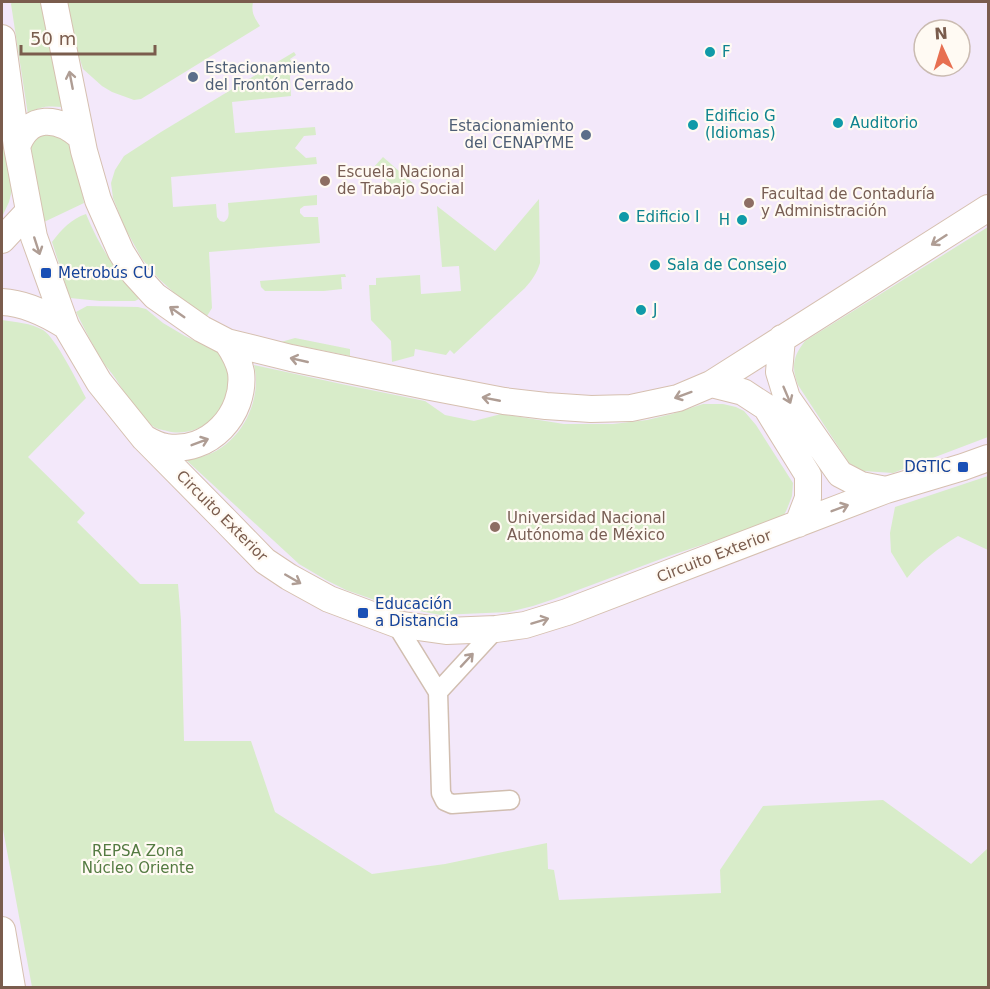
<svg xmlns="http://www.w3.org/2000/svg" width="990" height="989" viewBox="0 0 990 989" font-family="'DejaVu Sans',sans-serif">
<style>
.education{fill:#f3e8fa;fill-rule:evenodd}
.green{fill:#d8ecc9}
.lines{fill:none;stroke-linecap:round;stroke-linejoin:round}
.street-casing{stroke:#d1beb0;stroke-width:21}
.secondary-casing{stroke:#d6c0b0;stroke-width:28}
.street{stroke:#fff;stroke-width:18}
.secondary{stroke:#fff;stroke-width:26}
.oneway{stroke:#af9d94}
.culture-dot{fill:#0f9aa8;stroke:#fffaf3;stroke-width:2}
.service-dot{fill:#5c6f8a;stroke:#fffaf3;stroke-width:2}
.education-dot{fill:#8d6e63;stroke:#fffaf3;stroke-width:2}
.transit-dot{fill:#1a4fb4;stroke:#fffaf3;stroke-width:2}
.labels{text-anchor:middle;stroke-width:4.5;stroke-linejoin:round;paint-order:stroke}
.culture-label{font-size:15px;fill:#0d838f;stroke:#fffaf3;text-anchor:start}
.service-label{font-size:15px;fill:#4e5e75;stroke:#fffaf3;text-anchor:start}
.education-label{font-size:15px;fill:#785e54;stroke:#fffaf3;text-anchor:start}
.transit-label{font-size:15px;fill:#164399;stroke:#fffaf3;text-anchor:start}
.street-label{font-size:15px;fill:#7a5c4d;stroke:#fffaf3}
.park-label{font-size:15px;fill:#537a41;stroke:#fffaf3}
</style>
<rect width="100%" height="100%" fill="#fdf6ec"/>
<path class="education" d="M2,2H988V987L2,988ZM924,30H960V66H924Z"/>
<path class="green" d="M12,2H41L62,107C49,106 37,106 28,115L11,4Z
M64,2H253C251,12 254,17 260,26L141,99L134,100L112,92L102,86L83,69L68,22Z
M294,52L296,55L290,59L293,65L290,77L291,96L232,102L235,133L315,127L316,135L304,136L295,148L306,158L316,157L317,164L171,177L173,207L216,204L217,217L220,221L224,222C231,218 228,210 228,203L317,195V205L304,206L300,209V213L304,217H318L320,243L209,252L212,308L207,316L180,298L159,279L142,259L125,228L113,198L111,183L115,170L124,156L161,132Z
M2,122L12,190L9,202L2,217Z
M59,132L74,148L84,203L44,222L31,148L32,142L41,133Z
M383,157L415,185L396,188L373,168Z
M539,199L540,263C537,273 532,280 525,288L454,354L450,350L446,355L415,349L414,356L392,362L391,341L371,320L369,285H376V278L420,275L421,294L461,291L459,266L442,267L437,206L495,251Z
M86,214C99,246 117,273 139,299L135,301H100L70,298L52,242C62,229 71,219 86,214Z
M988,227V437L893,473L863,471L849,463L798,385C791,367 793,356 805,341Z
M345,274L346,277H341L342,289L324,291H265L261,287L260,281Z
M87,306L138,307L146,309L163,323L185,336L222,354C226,364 230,374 230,385C227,415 196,439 167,431C163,430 157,429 154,427C140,418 128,397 119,384C115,377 110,371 105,365C94,348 85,330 76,312Z
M2,320C15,322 31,323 43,330C56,338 78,383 86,398L28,457L85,513L77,522L140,584H178L181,620L184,741H251L275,812L372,874L445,864L547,843L548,869L554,870L559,900L721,893L720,870L763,806L883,800L971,864L988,848V987H32L2,824Z
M295,338L350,349V356L281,342Z
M254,365L346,385L425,401L445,415L474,421L501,414L564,424H613L647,420L672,414L703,404H723L736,407L744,411L756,425L793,483L792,496L787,509L784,515L777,520L669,556L554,599L533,606L509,612L440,615L389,605L366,597L346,590L326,580L299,564L185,459C194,458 204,457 212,453C244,438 262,398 254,365Z
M988,476V550L958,536C939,548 921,561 907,578L891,552L890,533L895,507Z"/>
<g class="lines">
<g class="street-casing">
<path id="street" d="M396,624L438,692L441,793L445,801L452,804L510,800
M438,692L496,629"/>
</g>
<g class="secondary-casing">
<path id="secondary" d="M54,2L84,151L98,200L121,252L134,273L155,296L202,329L227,342L291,358L431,387L504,401L546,406L591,409L631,408L678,398L711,384L988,208
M2,38L17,147L34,237L66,326L99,382L144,438L225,520L265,561L289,577L329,599L396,624L446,631L496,629L525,625L567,612L886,490L963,467L988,458
M17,147C28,113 59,117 81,137
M2,240L29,211
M2,302C25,303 47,314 66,326
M782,338L779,372L787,398L840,474L861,485L886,490
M711,384L743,392L766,407L808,475V498L798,524
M144,438C151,442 158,446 166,447C209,454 246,414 241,372C239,361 233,351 227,342
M2,930L12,988"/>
</g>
<use href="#street" class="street"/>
<use href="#secondary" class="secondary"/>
</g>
<defs><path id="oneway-shaft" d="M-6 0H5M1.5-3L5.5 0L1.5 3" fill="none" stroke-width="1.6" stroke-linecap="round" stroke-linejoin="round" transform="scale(1.5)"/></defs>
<g class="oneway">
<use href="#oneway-shaft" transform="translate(71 80) rotate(-101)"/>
<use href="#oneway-shaft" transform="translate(939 240) rotate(147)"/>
<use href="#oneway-shaft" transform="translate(37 246) rotate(72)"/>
<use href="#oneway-shaft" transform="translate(177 312) rotate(-145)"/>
<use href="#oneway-shaft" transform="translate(299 360) rotate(-167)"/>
<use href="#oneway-shaft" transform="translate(683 395) rotate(160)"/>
<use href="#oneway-shaft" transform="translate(787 395) rotate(67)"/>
<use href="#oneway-shaft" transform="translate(491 399) rotate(-169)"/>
<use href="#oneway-shaft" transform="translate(200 442) rotate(-21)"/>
<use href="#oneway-shaft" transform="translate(840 508) rotate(-21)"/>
<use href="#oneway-shaft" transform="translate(293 579) rotate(30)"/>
<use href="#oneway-shaft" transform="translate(540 621) rotate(-17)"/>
<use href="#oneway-shaft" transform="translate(467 660) rotate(-47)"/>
</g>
<g class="culture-dot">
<circle cx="710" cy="52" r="6"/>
<circle cx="838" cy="123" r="6"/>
<circle cx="693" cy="125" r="6"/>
<circle cx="624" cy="217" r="6"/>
<circle cx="742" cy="220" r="6"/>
<circle cx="655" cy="265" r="6"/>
<circle cx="641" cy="310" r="6"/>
</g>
<g class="service-dot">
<circle cx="193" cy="77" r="6"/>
<circle cx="586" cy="135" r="6"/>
</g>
<g class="education-dot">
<circle cx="325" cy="181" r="6"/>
<circle cx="749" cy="203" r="6"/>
<circle cx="495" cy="527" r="6"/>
</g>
<g class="transit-dot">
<rect x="40" y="267" width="12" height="12" rx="3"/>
<rect x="957" y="461" width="12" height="12" rx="3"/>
<rect x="357" y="607" width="12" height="12" rx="3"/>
</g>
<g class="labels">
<g class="culture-label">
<text x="722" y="57">F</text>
<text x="705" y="121">Edificio G<tspan x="705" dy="17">(Idiomas)</tspan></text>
<text x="850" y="128">Auditorio</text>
<text x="636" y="222">Edificio I</text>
<text x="730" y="225" text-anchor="end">H</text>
<text x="667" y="270">Sala de Consejo</text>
<text x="653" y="315">J</text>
</g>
<g class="service-label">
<text x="205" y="73">Estacionamiento<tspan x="205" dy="17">del Frontón Cerrado</tspan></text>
<text x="574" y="131" text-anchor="end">Estacionamiento<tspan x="574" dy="17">del CENAPYME</tspan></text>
</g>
<g class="education-label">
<text x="337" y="177">Escuela Nacional<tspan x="337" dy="17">de Trabajo Social</tspan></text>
<text x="761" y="199">Facultad de Contaduría<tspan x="761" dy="17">y Administración</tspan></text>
<text x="507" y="523">Universidad Nacional<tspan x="507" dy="17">Autónoma de México</tspan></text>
</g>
<g class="transit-label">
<text x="58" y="278">Metrobús CU</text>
<text x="951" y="472" text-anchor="end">DGTIC</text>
<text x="375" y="609">Educación<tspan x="375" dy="17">a Distancia</tspan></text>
</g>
<g class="street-label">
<text transform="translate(222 516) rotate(45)" y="5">Circuito Exterior</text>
<text transform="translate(714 556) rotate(-21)" y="5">Circuito Exterior</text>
</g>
<g class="park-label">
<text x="138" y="856">REPSA Zona<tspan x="138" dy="17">Núcleo Oriente</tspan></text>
</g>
</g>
<rect width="990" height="989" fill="none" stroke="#7a5c4d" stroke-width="6"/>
<g transform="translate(942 48) rotate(356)"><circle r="28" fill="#fffaf3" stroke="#cabbb1" stroke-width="1.5"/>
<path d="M0-4.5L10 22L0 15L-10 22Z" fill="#e76f51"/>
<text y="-9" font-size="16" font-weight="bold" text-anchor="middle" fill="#7a5c4d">N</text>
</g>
<path d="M21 45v9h134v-9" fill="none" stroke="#7a5c4d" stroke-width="3"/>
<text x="30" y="45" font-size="18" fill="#7a5c4d" stroke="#fffaf3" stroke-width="4.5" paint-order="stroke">50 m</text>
</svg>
